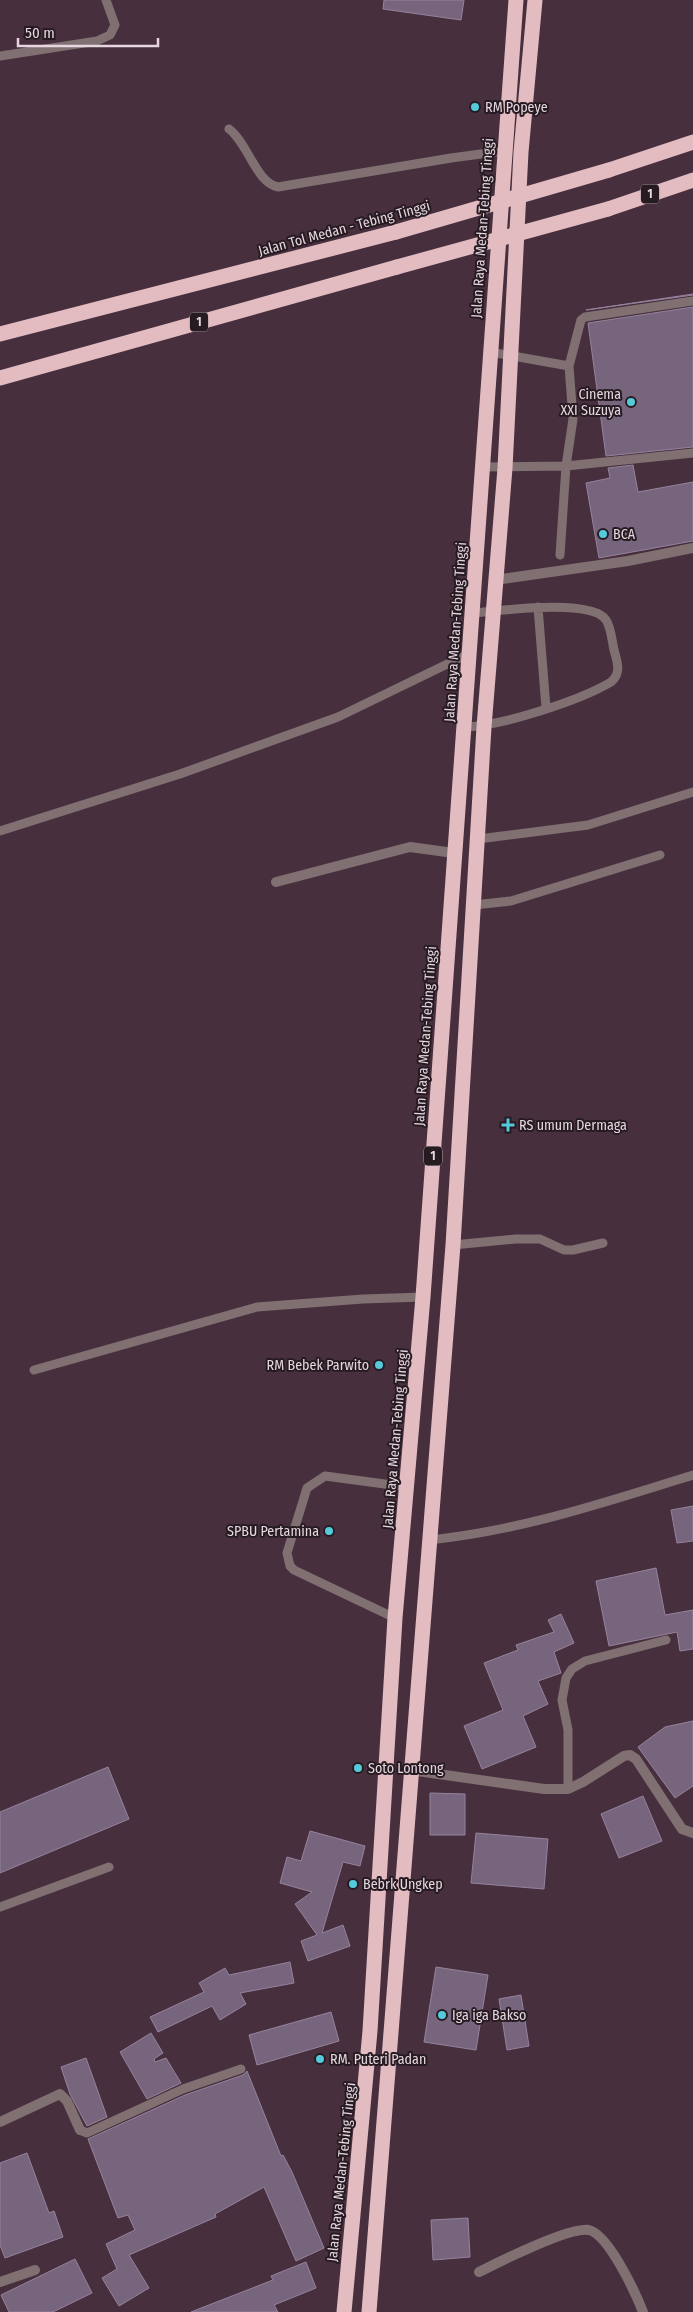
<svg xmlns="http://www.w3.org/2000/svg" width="693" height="2312" viewBox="0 0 693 2312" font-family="'Fira Sans Condensed',sans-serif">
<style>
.building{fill:#77657e;stroke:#95839d}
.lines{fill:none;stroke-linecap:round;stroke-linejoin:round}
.lane{stroke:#807072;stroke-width:9}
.street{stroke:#807072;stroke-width:10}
.highway{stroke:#e2bcc1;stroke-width:15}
.highway-bridge{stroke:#e2bcc1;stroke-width:15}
.poi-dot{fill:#53cbdb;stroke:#271b22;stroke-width:2}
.labels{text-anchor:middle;stroke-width:4;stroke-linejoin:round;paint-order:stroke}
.shield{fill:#271b22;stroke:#ad9ea6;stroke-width:1}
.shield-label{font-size:12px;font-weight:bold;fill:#e6d6df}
.poi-label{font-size:14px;fill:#e6d6df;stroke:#271b22;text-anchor:start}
.street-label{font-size:14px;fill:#e6d6df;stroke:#271b22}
</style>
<rect width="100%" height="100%" fill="#482f3e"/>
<path class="building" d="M384,0H464L461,20L383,9Z
M693,294V295L586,310Z
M693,307V447L606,456L588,323Z
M633,465L638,492L693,482V541L599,558L586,483L610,478L608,468Z
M693,1506V1541L677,1543L671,1510Z
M656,1568L665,1615L693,1610V1649L680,1651L677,1632L609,1646L596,1581Z
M561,1614L574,1643L554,1652L561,1673L538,1681L548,1704L523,1716L536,1747L482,1769L464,1726L503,1710L484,1663L518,1650L516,1645L554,1632L548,1620Z
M693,1721V1786L675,1798L638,1747L665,1727Z
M108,1767L129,1819L0,1873V1812Z
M430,1793L465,1794V1835H430Z
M643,1796L662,1841L619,1858L601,1814Z
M310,1831L365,1846L360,1866L343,1862L322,1933L343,1925L350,1946L308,1961L301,1941L317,1935L295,1904L312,1892L280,1883L287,1857L301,1861Z
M476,1833L548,1839L544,1889L471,1883Z
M290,1962L294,1983L240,1993L246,2004L220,2020L212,2006L158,2032L150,2017L204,1992L199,1983L225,1968L229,1975Z
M436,1967L488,1975L476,2050L424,2042Z
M521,1995L529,2046L507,2050L499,1999Z
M331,2012L339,2041L257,2065L249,2035Z
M151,2033L163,2053L154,2059L155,2062L166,2058L181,2083L147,2099L120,2052Z
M86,2058L107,2117L87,2126L70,2094L61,2067Z
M247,2071L281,2156L283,2155L292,2172L324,2248L296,2261L264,2187L215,2214L216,2217L129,2255L149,2288L119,2306L102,2278L117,2269L106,2244L135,2230L128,2215L118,2218L88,2139L185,2095L243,2075Z
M27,2153L49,2213L54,2211L63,2237L5,2258L0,2245V2163Z
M468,2218L470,2257L433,2260L431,2220Z
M75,2259L92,2293L53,2312H9L1,2295Z
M306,2262L316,2288L274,2305L278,2312H191L273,2280L271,2276Z"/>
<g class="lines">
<path class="lane" d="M0,56L97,41L110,35L115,25L106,0
M229,129C248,143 256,183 278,187L451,158L503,151
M490,352L569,366
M482,467L566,466L693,453
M560,555L566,466L573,419L569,366L581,320L585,317L693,301
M538,607L546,708
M464,727C501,726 579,701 611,682C622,673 617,661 614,650C612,641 611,627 606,620C591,598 498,611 473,613
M0,831L180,774L338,717L470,653
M478,839L588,825L693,792
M474,905L511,901L660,855
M453,1245L516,1239H540L564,1250H573L603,1243
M34,1370L257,1307L363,1299L423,1297
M429,1540C519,1531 607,1502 693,1475
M395,1618L294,1570L290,1566L287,1553L307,1488L325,1476L407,1487
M568,1789V1730L562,1700L566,1678L572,1669L585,1661L666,1640
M0,1907L109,1867
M80,2130L87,2133L183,2089L241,2069"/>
<path class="street" d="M495,580L628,561L693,548
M276,882L410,847L454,853
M410,1770L544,1789H568L583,1782L624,1756L630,1755L636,1759L682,1829L693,1833
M0,2122L60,2094L67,2101L80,2130
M479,2272C499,2262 570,2226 589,2230C609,2235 636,2294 643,2312
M0,2282L35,2270"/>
<path class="highway" d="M609,170L693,142
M608,209L693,180
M0,334L396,232
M0,378L397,267
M344,2312L370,2031L395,1618L423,1297L516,0
M369,2312L453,1245L484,727L505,468L521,152L535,0"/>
<path class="highway-bridge" d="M396,232L609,170
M397,267L608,209"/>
</g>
<g class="poi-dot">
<circle cx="475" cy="107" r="5"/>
<circle cx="631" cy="402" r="5"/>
<circle cx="603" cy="534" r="5"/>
<path d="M505.5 1117.5h5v5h5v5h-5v5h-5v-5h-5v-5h5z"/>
<circle cx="379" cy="1365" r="5"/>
<circle cx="329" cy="1531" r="5"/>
<circle cx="358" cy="1768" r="5"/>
<circle cx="353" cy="1884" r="5"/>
<circle cx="442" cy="2015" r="5"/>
<circle cx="320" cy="2059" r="5"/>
</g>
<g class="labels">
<g class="shield">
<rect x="641" y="184.5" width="18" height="19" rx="4"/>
<rect x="190" y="312.5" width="18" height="19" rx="4"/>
<rect x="424" y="1146.5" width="18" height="19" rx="4"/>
</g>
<g class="shield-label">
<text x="650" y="198">1</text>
<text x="199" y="326">1</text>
<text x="433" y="1160">1</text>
</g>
<g class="poi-label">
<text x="485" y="112">RM Popeye</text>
<text x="621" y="399" text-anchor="end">Cinema<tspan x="621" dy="16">XXI Suzuya</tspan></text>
<text x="613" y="539">BCA</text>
<text x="519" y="1130">RS umum Dermaga</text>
<text x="369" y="1370" text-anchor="end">RM Bebek Parwito</text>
<text x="319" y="1536" text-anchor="end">SPBU Pertamina</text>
<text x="368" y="1773">Soto Lontong</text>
<text x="363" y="1889">Bebrk Ungkep</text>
<text x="452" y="2020">Iga iga Bakso</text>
<text x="330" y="2064">RM. Puteri Padan</text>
</g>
<g class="street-label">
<text transform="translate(344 228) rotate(-15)" y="5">Jalan Tol Medan - Tebing Tinggi</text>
<text transform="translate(482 228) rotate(-86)" y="5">Jalan Raya Medan-Tebing Tinggi</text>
<text transform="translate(455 632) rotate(-86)" y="5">Jalan Raya Medan-Tebing Tinggi</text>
<text transform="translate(425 1036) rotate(-86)" y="5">Jalan Raya Medan-Tebing Tinggi</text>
<text transform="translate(395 1439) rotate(-85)" y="5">Jalan Raya Medan-Tebing Tinggi</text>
<text transform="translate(341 2172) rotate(-84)" y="5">Jalan Raya Medan-Tebing Tinggi</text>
</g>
</g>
<path d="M18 38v8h140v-8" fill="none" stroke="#e6d6df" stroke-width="2.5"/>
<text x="25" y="38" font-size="15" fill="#e6d6df" stroke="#271b22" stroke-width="4" paint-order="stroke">50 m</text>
</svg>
